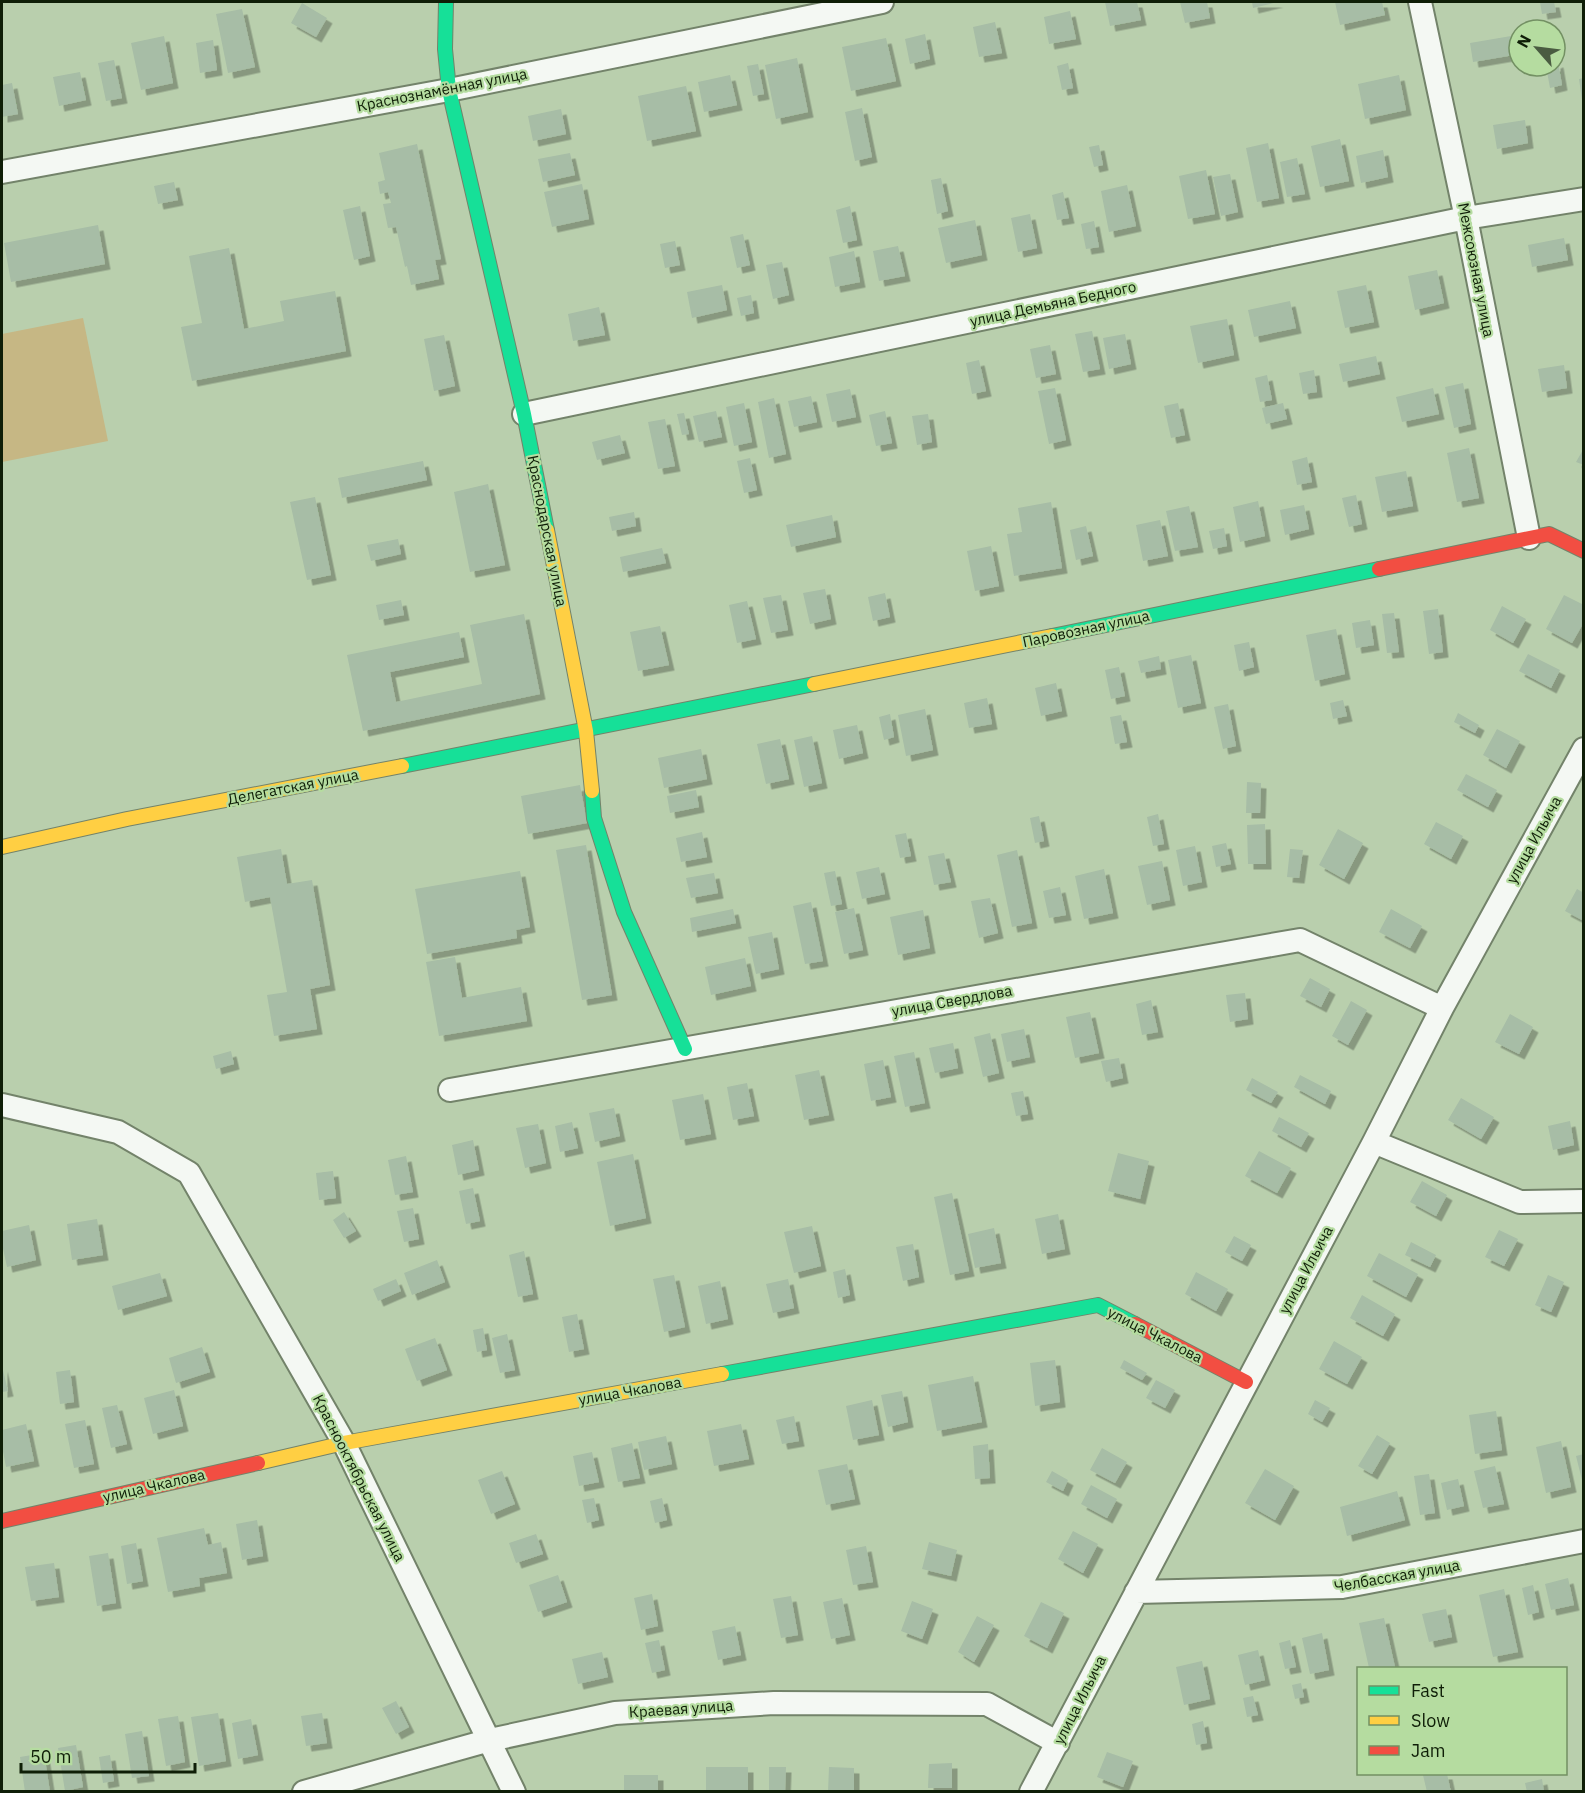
<svg xmlns="http://www.w3.org/2000/svg" width="1585" height="1793" viewBox="0 0 1585 1793" font-family="'IBM Plex Sans',sans-serif">
<style>
.green{fill:#c6b784}
.building{fill:#a7bda6;filter:url(#shadow)}
.lines{fill:none;stroke-linecap:round;stroke-linejoin:round}
.street-casing{stroke:#73836a;stroke-width:26}
.fast-casing{stroke:#73836a;stroke-width:16}
.slow-casing{stroke:#73836a;stroke-width:16}
.jam-casing{stroke:#73836a;stroke-width:16}
.street{stroke:#f4f8f3;stroke-width:22}
.fast{stroke:#16e098;stroke-width:14}
.slow{stroke:#ffcf43;stroke-width:14}
.jam{stroke:#f24e42;stroke-width:14}
.labels{text-anchor:middle;stroke-width:4.5;stroke-linejoin:round;paint-order:stroke}
.street-label{font-size:15px;fill:#0f1e07;stroke:#b5dca0}
</style>
<defs>
<filter id="shadow"><feDropShadow dx="5.5" dy="5.5" stdDeviation="0" flood-color="#0004"/></filter>
</defs>
<rect width="100%" height="100%" fill="#b9cfad"/>
<path class="green" d="M83,318L108,441L2,462V334Z"/>
<path class="building" d="M1105,2H1137L1141,20L1110,26Z
M1180,2H1207L1210,18L1185,23Z
M1252,2H1278L1253,8Z
M1335,2H1382L1385,15L1340,25Z
M1540,2H1554L1556,12L1542,14Z
M302,3L327,18L316,37L291,23Z
M242,9L255,67L228,73L216,14Z
M1070,11L1076,39L1049,44L1044,17Z
M995,22L1002,53L979,57L973,27Z
M925,34L930,59L910,64L905,39Z
M164,36L173,83L141,90L131,43Z
M1511,36L1514,55L1473,62L1470,43Z
M886,38L896,81L851,91L842,47Z
M213,40L217,70L200,73L196,43Z
M797,58L808,112L776,119L765,65Z
M114,60L122,98L106,101L98,63Z
M1558,62L1562,85L1550,88L1546,66H1555V63Z
M1068,63L1073,88L1062,90L1057,66Z
M758,64L764,94L753,96L747,66Z
M80,72L86,100L59,106L53,77Z
M730,75L737,105L704,112L698,82Z
M1399,75L1406,110L1365,119L1358,84Z
M1584,78V100H1582L1579,79Z
M12,83L18,114L2,117V85Z
M686,86L696,131L647,141L638,96Z
M862,108L872,157L855,161L845,112Z
M561,109L566,134L533,141L528,116Z
M1525,120L1528,143L1497,149L1493,125Z
M1340,139L1349,181L1320,187L1311,146Z
M1268,143L1279,198L1257,202L1246,148Z
M417,144L441,259L435,260L439,279L411,285L407,266L405,267L396,227L388,228L383,204L391,203L388,192L380,194L378,182L385,180L379,153Z
M1099,145L1103,165L1094,167L1089,147Z
M1383,150L1388,177L1361,183L1356,156Z
M570,153L575,175L543,182L538,159Z
M1297,158L1305,194L1287,197L1280,162Z
M1206,170L1215,214L1188,219L1179,176Z
M1230,174L1238,212L1221,216L1213,177Z
M941,178L948,211L937,214L931,180Z
M174,182L178,200L158,204L154,186Z
M582,184L589,219L552,227L544,192Z
M1127,185L1136,226L1109,232L1101,191Z
M1063,192L1069,218L1057,220L1052,195Z
M360,206L370,256L354,260L343,210Z
M850,206L857,240L843,243L836,210Z
M1030,214L1037,248L1018,252L1011,218Z
M975,220L982,255L946,263L938,228Z
M1094,221L1099,247L1086,249L1081,224Z
M98,225L105,264L11,282L4,243Z
M743,234L750,265L737,268L730,237Z
M1564,238L1568,260L1532,267L1528,245Z
M675,241L680,265L665,268L660,244Z
M898,246L905,276L879,281L873,251Z
M229,248L244,329L284,321L280,301L335,291L346,351L192,381L181,327L202,323L189,256Z
M854,251L860,282L835,287L829,257Z
M782,262L789,295L773,299L766,265Z
M1437,270L1444,303L1415,310L1408,276Z
M722,285L727,310L692,318L687,292Z
M1366,285L1374,322L1345,328L1337,291Z
M751,295L754,313L741,316L737,298Z
M1290,301L1296,328L1254,337L1248,310Z
M599,307L605,335L573,341L568,314Z
M1227,319L1234,355L1198,363L1190,326Z
M1092,331L1100,369L1083,372L1075,334Z
M1125,334L1131,364L1109,369L1103,338Z
M444,335L455,386L434,391L424,339Z
M1050,345L1056,374L1036,378L1030,349Z
M1376,356L1380,374L1343,382L1339,364Z
M979,360L986,391L972,394L966,363Z
M1564,365L1567,388L1542,392L1538,369Z
M1314,370L1317,392L1303,394L1299,373Z
M1267,375L1272,400L1260,402L1255,378Z
M1463,383L1471,424L1454,428L1445,387Z
M1055,388L1066,440L1049,444L1038,391Z
M1433,388L1439,414L1402,422L1396,397Z
M850,389L856,417L832,422L826,394Z
M811,396L817,422L794,427L788,401Z
M774,398L786,454L769,458L758,402Z
M744,403L752,442L734,446L726,407Z
M1178,403L1185,435L1171,438L1164,406Z
M1283,403L1287,419L1266,424L1262,408Z
M716,411L722,437L699,442L693,416Z
M885,411L892,443L876,446L869,415Z
M684,413L689,434L682,435L677,414Z
M928,414L932,442L917,445L912,416Z
M665,419L675,466L658,469L648,422Z
M620,435L625,453L597,460L592,442Z
M1469,448L1479,498L1457,502L1447,453Z
M1584,448V465L1576,462Z
M1307,457L1312,482L1297,485L1292,461Z
M750,458L757,490L744,493L737,461Z
M423,461L427,480L342,498L338,478Z
M1406,471L1413,506L1382,512L1375,477Z
M488,484L505,565L470,572L454,492Z
M1356,495L1362,524L1349,527L1342,498Z
M315,497L331,575L307,580L290,502Z
M1258,501L1265,536L1240,542L1233,507Z
M1051,502L1062,568L1014,576L1007,534L1022,532L1018,508Z
M1304,505L1309,529L1285,535L1280,510Z
M1189,506L1198,547L1175,551L1166,511Z
M634,512L636,526L612,531L609,517Z
M832,515L836,537L791,547L786,525Z
M1160,520L1168,556L1143,561L1136,525Z
M1086,526L1093,556L1076,560L1070,530Z
M1224,528L1227,546L1213,549L1209,531Z
M398,539L401,554L371,561L367,545Z
M991,546L999,586L975,591L967,551Z
M662,548L666,563L623,572L620,557Z
M825,589L831,619L810,624L803,593Z
M885,593L890,617L873,621L868,597Z
M781,595L788,630L771,633L763,598Z
M1564,595L1584,605V622L1572,643L1546,629Z
M401,600L404,615L379,620L376,605Z
M747,601L756,639L737,643L729,605Z
M1502,606L1526,619L1513,643L1490,630Z
M1438,609L1443,652L1429,654L1423,611Z
M1394,613L1399,652L1387,653L1382,614Z
M524,614L540,694L363,731L347,655L459,632L464,657L390,672L396,702L482,684L470,625Z
M1370,620L1374,645L1356,648L1352,623Z
M660,626L669,665L638,671L630,632Z
M1336,629L1345,674L1315,681L1306,635Z
M1249,642L1254,667L1239,671L1234,645Z
M1528,654L1560,670L1551,688L1519,671Z
M1191,655L1201,703L1178,708L1168,660Z
M1159,656L1161,669L1141,673L1138,661Z
M1119,667L1125,696L1111,699L1105,670Z
M1056,683L1062,711L1041,716L1035,688Z
M987,698L992,724L969,728L964,703Z
M1343,700L1347,716L1333,719L1330,703Z
M1228,704L1236,746L1223,749L1214,707Z
M925,709L933,750L906,756L898,715Z
M1458,713L1479,725L1475,733L1454,722Z
M890,714L894,737L884,740L879,717Z
M1121,715L1127,742L1115,744L1110,717Z
M857,725L863,753L839,759L833,730Z
M1497,729L1520,741L1506,768L1483,755Z
M812,736L822,783L804,787L794,740Z
M780,739L789,779L766,784L757,744Z
M701,749L707,779L664,788L658,758Z
M1466,774L1497,790L1488,807L1457,790Z
M1247,782L1261,783L1260,813H1246Z
M580,785L587,823L528,834L521,796Z
M696,790L699,807L670,813L667,796Z
M1158,814L1164,844L1153,846L1147,817Z
M1039,816L1044,841L1035,843L1030,818Z
M1436,822L1463,836L1451,859L1424,844Z
M1265,824L1266,864H1248L1247,825Z
M1338,829L1363,843L1344,879L1319,865Z
M702,832L707,857L681,862L676,838Z
M906,833L911,856L900,858L895,835Z
M1226,843L1231,864L1216,867L1212,846Z
M586,845L612,995L582,1000L556,850Z
M1195,846L1202,882L1183,886L1176,850Z
M281,849L287,884L312,880L330,985L310,989L317,1029L274,1036L267,995L287,992L270,897L245,902L237,857Z
M1290,849L1303,850L1299,878L1287,877Z
M1017,850L1032,923L1012,927L997,855Z
M944,853L951,882L934,885L928,856Z
M1162,861L1170,900L1147,905L1138,866Z
M879,867L885,894L862,899L856,872Z
M1104,869L1113,913L1084,919L1075,876Z
M520,871L530,927L516,930L517,938L427,954L415,889Z
M835,871L842,904L831,906L824,873Z
M714,873L718,893L691,898L686,878Z
M1060,887L1066,915L1049,918L1043,891Z
M1577,889L1584,893V921L1565,911Z
M990,898L998,933L979,938L971,901Z
M811,902L823,961L805,964L793,906Z
M854,908L863,950L844,954L835,912Z
M733,909L736,923L692,932L690,918Z
M1391,909L1422,926L1410,948L1379,932Z
M923,910L930,948L898,955L890,917Z
M772,932L779,969L756,974L748,937Z
M455,957L462,998L521,987L527,1021L439,1036L426,962Z
M745,958L751,986L711,995L705,967Z
M1310,978L1330,989L1321,1007L1300,996Z
M1245,993L1248,1019L1230,1022L1226,995Z
M1151,1000L1158,1032L1142,1035L1136,1004Z
M1351,1001L1367,1010L1348,1045L1332,1036Z
M1090,1012L1099,1053L1075,1058L1066,1017Z
M1510,1014L1533,1027L1519,1054L1495,1042Z
M1024,1029L1030,1057L1007,1062L1001,1034Z
M990,1033L999,1073L983,1077L974,1037Z
M953,1043L958,1068L935,1073L929,1048Z
M231,1051L234,1064L216,1069L213,1056Z
M914,1052L925,1103L905,1107L894,1056Z
M1119,1058L1123,1078L1106,1082L1101,1061Z
M883,1060L891,1097L871,1101L864,1064Z
M819,1070L829,1115L804,1120L795,1075Z
M1300,1075L1331,1091L1325,1104L1294,1087Z
M1252,1078L1278,1092L1271,1103L1246,1090Z
M747,1083L754,1116L733,1120L727,1087Z
M1023,1091L1028,1114L1016,1116L1011,1093Z
M703,1094L711,1134L680,1140L672,1100Z
M1461,1098L1494,1117L1481,1139L1448,1120Z
M614,1108L620,1136L595,1142L589,1113Z
M1279,1117L1309,1133L1301,1147L1272,1131Z
M1570,1121L1574,1145L1553,1150L1548,1126Z
M572,1122L578,1148L560,1152L555,1126Z
M538,1124L546,1163L525,1168L516,1128Z
M473,1140L479,1170L458,1175L452,1145Z
M1259,1151L1291,1168L1277,1193L1245,1176Z
M1118,1153L1149,1161L1140,1199L1108,1191Z
M633,1154L646,1218L610,1226L597,1162Z
M406,1156L413,1192L395,1195L388,1160Z
M333,1171L336,1198L319,1200L316,1173Z
M1422,1181L1447,1195L1436,1216L1410,1202Z
M473,1188L480,1221L466,1224L459,1191Z
M952,1193L969,1271L950,1275L934,1197Z
M413,1208L419,1239L404,1242L397,1211Z
M344,1212L356,1231L344,1238L333,1220Z
M1058,1214L1065,1249L1042,1254L1035,1219Z
M97,1219L103,1255L72,1260L67,1224Z
M29,1225L36,1260L7,1267L2,1244V1231Z
M812,1226L821,1266L794,1273L784,1232Z
M994,1228L1001,1263L975,1268L968,1234Z
M1499,1230L1518,1239L1504,1266L1485,1257Z
M1234,1236L1251,1245L1242,1261L1225,1252Z
M1411,1242L1436,1255L1430,1267L1405,1255Z
M913,1244L919,1277L903,1281L896,1247Z
M524,1251L533,1294L518,1297L509,1255Z
M1379,1253L1418,1274L1406,1297L1367,1276Z
M437,1260L445,1282L412,1295L404,1273Z
M845,1269L850,1295L838,1298L833,1272Z
M1196,1272L1228,1289L1216,1311L1185,1294Z
M160,1273L167,1296L118,1310L112,1286Z
M674,1275L685,1327L664,1332L653,1279Z
M1548,1275L1564,1282L1551,1312L1535,1305Z
M396,1279L401,1291L378,1301L373,1289Z
M788,1279L794,1308L773,1313L766,1284Z
M720,1281L728,1319L706,1324L698,1286Z
M1362,1295L1395,1314L1383,1336L1350,1318Z
M577,1314L584,1349L569,1352L562,1317Z
M483,1328L487,1350L477,1352L473,1330Z
M507,1334L515,1370L500,1373L492,1338Z
M435,1338L447,1370L417,1381L405,1349Z
M1334,1341L1362,1357L1347,1384L1319,1369Z
M202,1347L210,1372L176,1383L169,1358Z
M1055,1360L1060,1402L1035,1406L1030,1363Z
M1124,1360L1147,1373L1142,1380L1120,1368Z
M2,1366L8,1391L2,1392Z
M70,1370L74,1402L60,1404L56,1372Z
M973,1376L982,1422L937,1431L928,1385Z
M1156,1380L1175,1390L1165,1408L1146,1398Z
M174,1390L183,1426L153,1434L144,1398Z
M902,1391L908,1422L888,1427L881,1395Z
M872,1400L879,1435L853,1440L846,1406Z
M1315,1400L1330,1408L1322,1422L1308,1414Z
M117,1405L127,1444L111,1448L102,1408Z
M1496,1411L1502,1450L1475,1454L1469,1415Z
M794,1416L799,1441L782,1444L776,1420Z
M85,1420L94,1464L74,1468L65,1424Z
M26,1424L34,1461L6,1467L2,1446V1430Z
M741,1424L749,1459L714,1466L707,1431Z
M1377,1435L1390,1443L1372,1474L1358,1466Z
M666,1436L672,1464L644,1470L638,1442Z
M1561,1441L1571,1487L1546,1493L1536,1447Z
M632,1443L640,1478L618,1482L611,1448Z
M988,1444L990,1478L975,1479L973,1446Z
M1102,1448L1127,1462L1115,1483L1090,1470Z
M592,1452L599,1482L579,1486L573,1456Z
M1584,1454V1483L1583,1484L1576,1456Z
M847,1464L855,1499L826,1505L818,1470Z
M1495,1466L1504,1504L1483,1508L1474,1471Z
M1265,1469L1294,1486L1275,1520L1245,1503Z
M502,1471L515,1504L491,1514L478,1480Z
M1052,1471L1068,1480L1063,1491L1046,1482Z
M1429,1474L1435,1513L1420,1515L1414,1476Z
M1458,1479L1464,1506L1447,1510L1441,1483Z
M1091,1485L1117,1499L1107,1518L1081,1504Z
M1397,1491L1405,1520L1347,1536L1340,1507Z
M594,1498L599,1520L587,1523L582,1500Z
M662,1498L667,1520L655,1523L650,1501Z
M257,1520L263,1556L242,1560L236,1524Z
M204,1528L208,1545L221,1542L227,1573L199,1578L200,1586L168,1592L157,1538Z
M1073,1531L1098,1544L1083,1573L1058,1559Z
M536,1534L543,1554L516,1563L509,1543Z
M929,1542L957,1550L951,1576L922,1569Z
M136,1543L143,1581L127,1584L121,1546Z
M866,1546L873,1582L853,1585L846,1550Z
M108,1553L116,1603L97,1606L89,1556Z
M54,1563L59,1597L31,1601L25,1567Z
M558,1575L567,1602L538,1612L529,1585Z
M1568,1578L1574,1605L1551,1610L1545,1584Z
M1533,1585L1539,1612L1528,1615L1522,1588Z
M1504,1589L1518,1652L1493,1657L1479,1595Z
M652,1594L658,1626L641,1630L634,1598Z
M791,1596L798,1635L781,1638L773,1599Z
M842,1598L850,1635L831,1639L823,1602Z
M912,1601L933,1609L922,1639L901,1631Z
M1041,1602L1064,1613L1047,1648L1024,1636Z
M1446,1609L1452,1637L1429,1642L1422,1614Z
M977,1616L994,1625L974,1662L958,1652Z
M1384,1618L1395,1667L1369,1668L1359,1623Z
M735,1626L741,1655L718,1660L712,1631Z
M1322,1633L1329,1670L1310,1674L1302,1638Z
M659,1640L665,1670L652,1673L645,1643Z
M1290,1640L1296,1667L1285,1669L1279,1643Z
M1258,1650L1265,1680L1245,1685L1238,1655Z
M602,1652L608,1677L578,1684L572,1659Z
M1202,1661L1210,1699L1184,1705L1176,1667Z
M1301,1683L1304,1697L1295,1699L1292,1685Z
M1253,1696L1258,1715L1247,1717L1243,1698Z
M396,1701L409,1727L396,1734L382,1708Z
M218,1713L226,1761L199,1766L191,1717Z
M322,1713L327,1743L306,1746L301,1716Z
M178,1716L185,1762L166,1766L158,1719Z
M251,1719L258,1755L238,1759L232,1723Z
M1203,1721L1207,1743L1196,1745L1192,1724Z
M142,1731L149,1776L132,1778L125,1734Z
M76,1745L83,1787L65,1791L58,1748Z
M1107,1752L1133,1761L1123,1787L1097,1777Z
M44,1753L50,1792H25L20,1757Z
M110,1755L114,1781L103,1783L99,1757Z
M952,1763V1788H928L929,1764Z
M706,1767H748V1792H706Z
M769,1767H786L785,1792H769Z
M829,1767L854,1768V1792H828Z
M1430,1774H1447L1451,1792H1427L1423,1775Z
M624,1775H658V1792H624Z
M1542,1779L1544,1792H1527L1525,1783Z"/>
<g class="lines">
<g class="street-casing">
<path id="street" d="M1420,2L1466,218L1529,538
M2,172L449,90L882,2
M524,414L1466,218L1584,199
M450,1090L1300,940L1442,1008
M2,1105L118,1132L189,1173L344,1443L514,1792
M1374,1142L1520,1202L1584,1201
M1136,1592L1342,1587L1584,1541
M304,1792L490,1740L615,1713L774,1703L987,1704L1058,1743
M1031,1792L1374,1142L1442,1008L1584,749"/>
</g>
<g class="fast-casing">
<path id="fast" d="M446,2L445,49L449,90L524,414L547,530
M1052,636L1379,569
M402,766L814,684
M592,791L594,818L624,912L685,1049
M722,1374L1098,1305L1135,1324"/>
</g>
<g class="slow-casing">
<path id="slow" d="M547,530L586,731L592,791
M814,684L1052,636
M2,847L127,819L402,766
M258,1463L344,1443L722,1374"/>
</g>
<g class="jam-casing">
<path id="jam" d="M1379,569L1549,534L1584,551
M1135,1324L1246,1382
M2,1521L258,1463"/>
</g>
<use href="#street" class="street"/>
<use href="#fast" class="fast"/>
<use href="#slow" class="slow"/>
<use href="#jam" class="jam"/>
</g>
<g class="labels">
<g class="street-label">
<text transform="translate(442 90) rotate(-11)" y="5">Краснознамённая улица</text>
<text transform="translate(1476 270) rotate(79)" y="5">Межсоюзная улица</text>
<text transform="translate(1053 304) rotate(-12)" y="5">улица Демьяна Бедного</text>
<text transform="translate(547 531) rotate(79)" y="5">Краснодарская улица</text>
<text transform="translate(1086 629) rotate(-12)" y="5">Паровозная улица</text>
<text transform="translate(293 787) rotate(-11)" y="5">Делегатская улица</text>
<text transform="translate(1534 840) rotate(-61)" y="5">улица Ильича</text>
<text transform="translate(952 1001) rotate(-10)" y="5">улица Свердлова</text>
<text transform="translate(1306 1270) rotate(-62)" y="5">улица Ильича</text>
<text transform="translate(1155 1335) rotate(27)" y="5">улица Чкалова</text>
<text transform="translate(630 1391) rotate(-10)" y="5">улица Чкалова</text>
<text transform="translate(359 1478) rotate(63)" y="5">Краснооктябрьская улица</text>
<text transform="translate(154 1486) rotate(-13)" y="5">улица Чкалова</text>
<text transform="translate(1397 1576) rotate(-10)" y="5">Челбасская улица</text>
<text transform="translate(1080 1700) rotate(-63)" y="5">улица Ильича</text>
<text transform="translate(681 1709) rotate(-4)" y="5">Краевая улица</text>
</g>
</g>
<rect width="1585" height="1793" fill="none" stroke="#0f1e07" stroke-width="6"/>
<rect x="1357" y="1667" width="210" height="108" fill="#b5dca0" stroke="#739063" stroke-width="1.5"/>
<rect x="1369" y="1686" width="30" height="9" fill="#16e098" stroke="#739063" stroke-width="1.5"/>
<text x="1411" y="1697" font-size="18" fill="#0f1e07">Fast</text>
<rect x="1369" y="1716" width="30" height="9" fill="#ffcf43" stroke="#739063" stroke-width="1.5"/>
<text x="1411" y="1727" font-size="18" fill="#0f1e07">Slow</text>
<rect x="1369" y="1746" width="30" height="9" fill="#f24e42" stroke="#739063" stroke-width="1.5"/>
<text x="1411" y="1757" font-size="18" fill="#0f1e07">Jam</text>
<g transform="translate(1537 48) rotate(298)"><circle r="28" fill="#b5dca0" stroke="#739063" stroke-width="1.5"/>
<path d="M0-4.5L10 22L0 15L-10 22Z" fill="#4a5c41"/>
<text y="-9" font-size="16" font-weight="bold" text-anchor="middle" fill="#0f1e07">N</text>
</g>
<path d="M21 1763v9h174v-9" fill="none" stroke="#0f1e07" stroke-width="3"/>
<text x="30" y="1763" font-size="18" fill="#0f1e07" stroke="#b5dca0" stroke-width="4.5" paint-order="stroke">50 m</text>
</svg>
